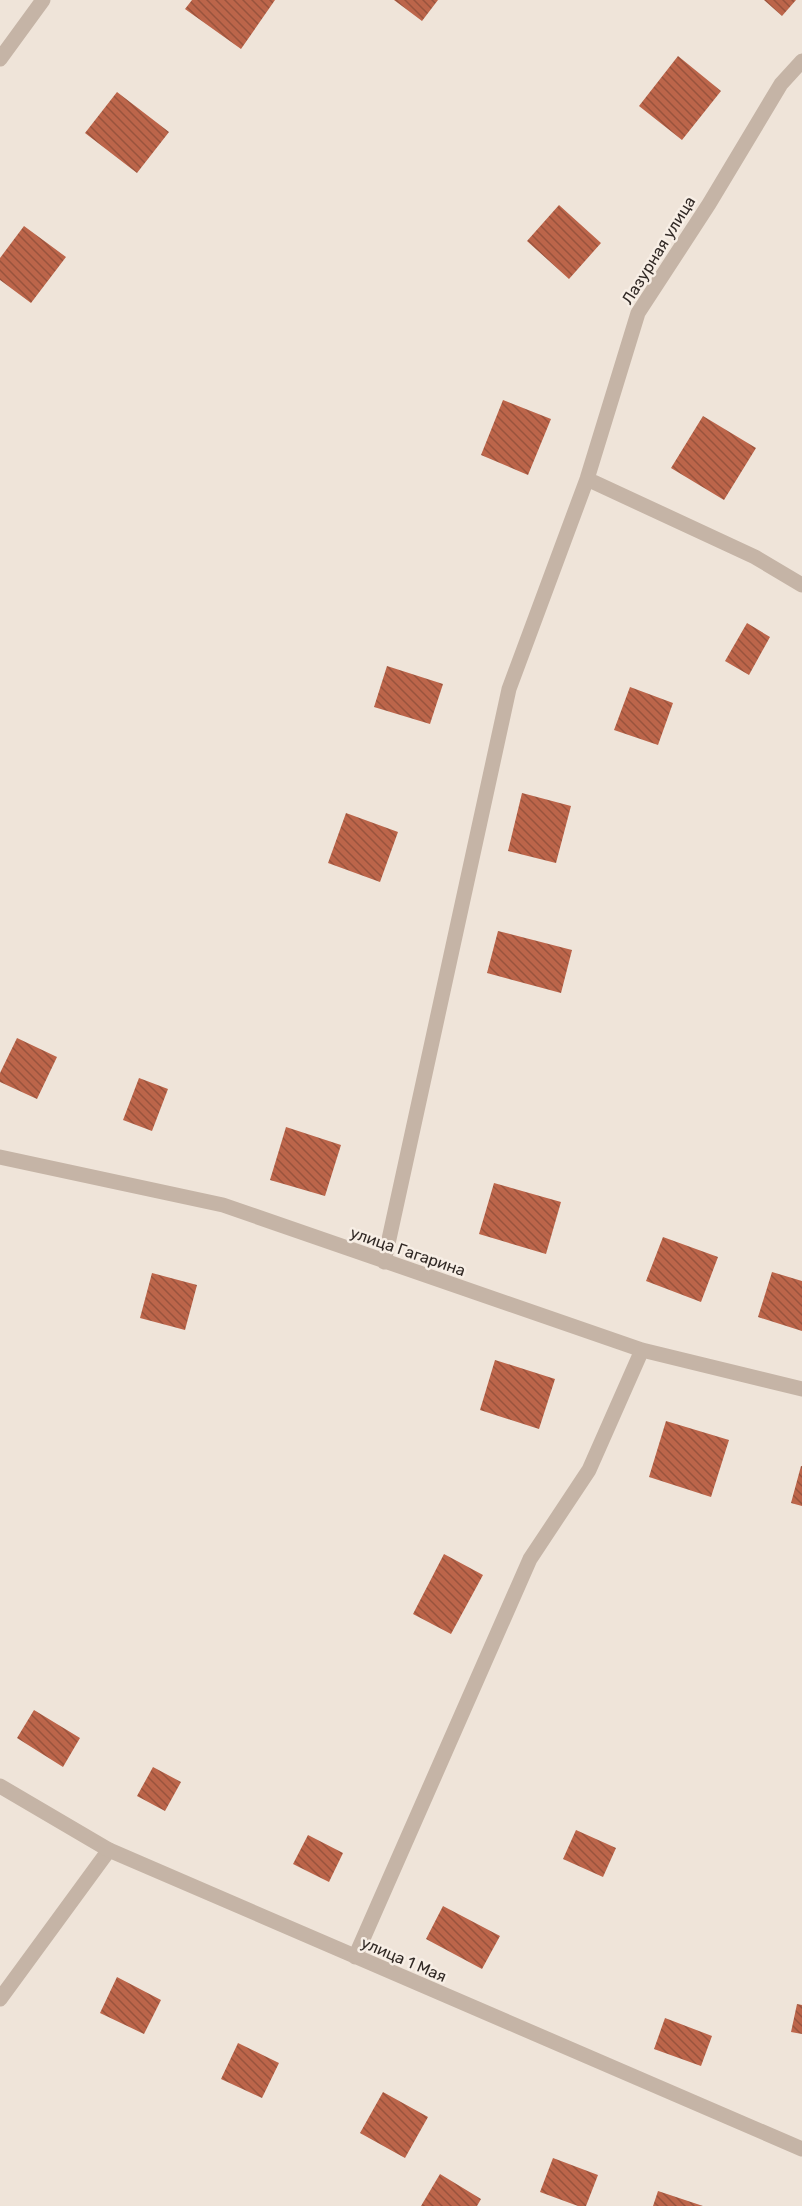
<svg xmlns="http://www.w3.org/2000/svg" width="802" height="2206" viewBox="0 0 802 2206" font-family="Rubik,sans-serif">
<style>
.building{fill:url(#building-back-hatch)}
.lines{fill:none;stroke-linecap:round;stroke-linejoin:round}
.lane{stroke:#c5b4a6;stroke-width:15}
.street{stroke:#c5b4a6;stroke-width:15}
.labels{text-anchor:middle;stroke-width:5;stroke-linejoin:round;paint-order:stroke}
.street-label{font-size:16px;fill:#322a26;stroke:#f7eee5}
</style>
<defs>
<pattern id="building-back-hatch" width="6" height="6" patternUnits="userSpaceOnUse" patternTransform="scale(1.5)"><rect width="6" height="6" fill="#bc654a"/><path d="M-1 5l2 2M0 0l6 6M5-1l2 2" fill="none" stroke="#99533d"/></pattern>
</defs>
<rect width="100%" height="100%" fill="#efe4d9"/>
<path class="building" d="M192,0H275L241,49L185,9Z
M394,0H438L422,21Z
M764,0H796L782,16Z
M678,56L721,91L682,140L639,106Z
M117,92L169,132L137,173L85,133Z
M559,205L601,243L569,279L527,241Z
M24,226L66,257L31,303L0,280V258Z
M503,400L551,419L528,475L481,455Z
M703,416L756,448L724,500L671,468Z
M747,623L770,637L749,675L725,661Z
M387,666L443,684L430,724L374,707Z
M630,687L673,703L658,745L614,730Z
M522,793L571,806L556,863L508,851Z
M346,813L398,832L380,882L328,863Z
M498,931L572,950L561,993L487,973Z
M17,1038L57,1057L37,1099L0,1082V1073Z
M139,1078L168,1089L152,1131L123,1120Z
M286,1127L341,1145L325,1196L270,1180Z
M494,1183L561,1202L546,1254L479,1234Z
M663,1237L718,1257L701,1302L646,1281Z
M772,1272L802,1281V1331L758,1317Z
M152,1273L197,1285L185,1330L140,1318Z
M495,1360L555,1379L539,1429L480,1410Z
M666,1421L729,1440L711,1497L649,1477Z
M801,1466H802V1506L791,1503Z
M444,1554L483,1575L451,1634L413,1614Z
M34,1710L80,1738L63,1767L17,1738Z
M153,1767L181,1782L165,1811L137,1796Z
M576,1830L616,1848L603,1877L563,1859Z
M308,1835L343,1853L329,1882L293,1864Z
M443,1906L500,1936L482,1969L426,1939Z
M117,1977L161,2000L144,2034L100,2013Z
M797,2004L802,2005V2034L791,2032Z
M665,2018L712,2036L701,2066L654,2049Z
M238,2043L279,2063L262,2098L221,2079Z
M383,2092L428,2117L405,2158L360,2133Z
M553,2158L598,2175L586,2206H578L540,2192Z
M440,2174L481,2199L477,2206H421Z
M658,2191L703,2206H653Z"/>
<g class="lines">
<path class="lane" d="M0,1999L109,1850"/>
<path class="street" d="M0,59L43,0
M587,479L755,557L802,585
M0,1157L223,1205L642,1350L802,1389
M384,1262L509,689L587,479L638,313L709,204L781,84L802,61
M0,1786L109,1850L802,2149
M355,1957L530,1559L589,1470L642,1350"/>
</g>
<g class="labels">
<g class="street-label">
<text transform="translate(658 250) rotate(-58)" y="6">Лазурная улица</text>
<text transform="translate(408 1251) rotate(19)" y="6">улица Гагарина</text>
<text transform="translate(404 1959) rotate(23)" y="6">улица 1 Мая</text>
</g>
</g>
</svg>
